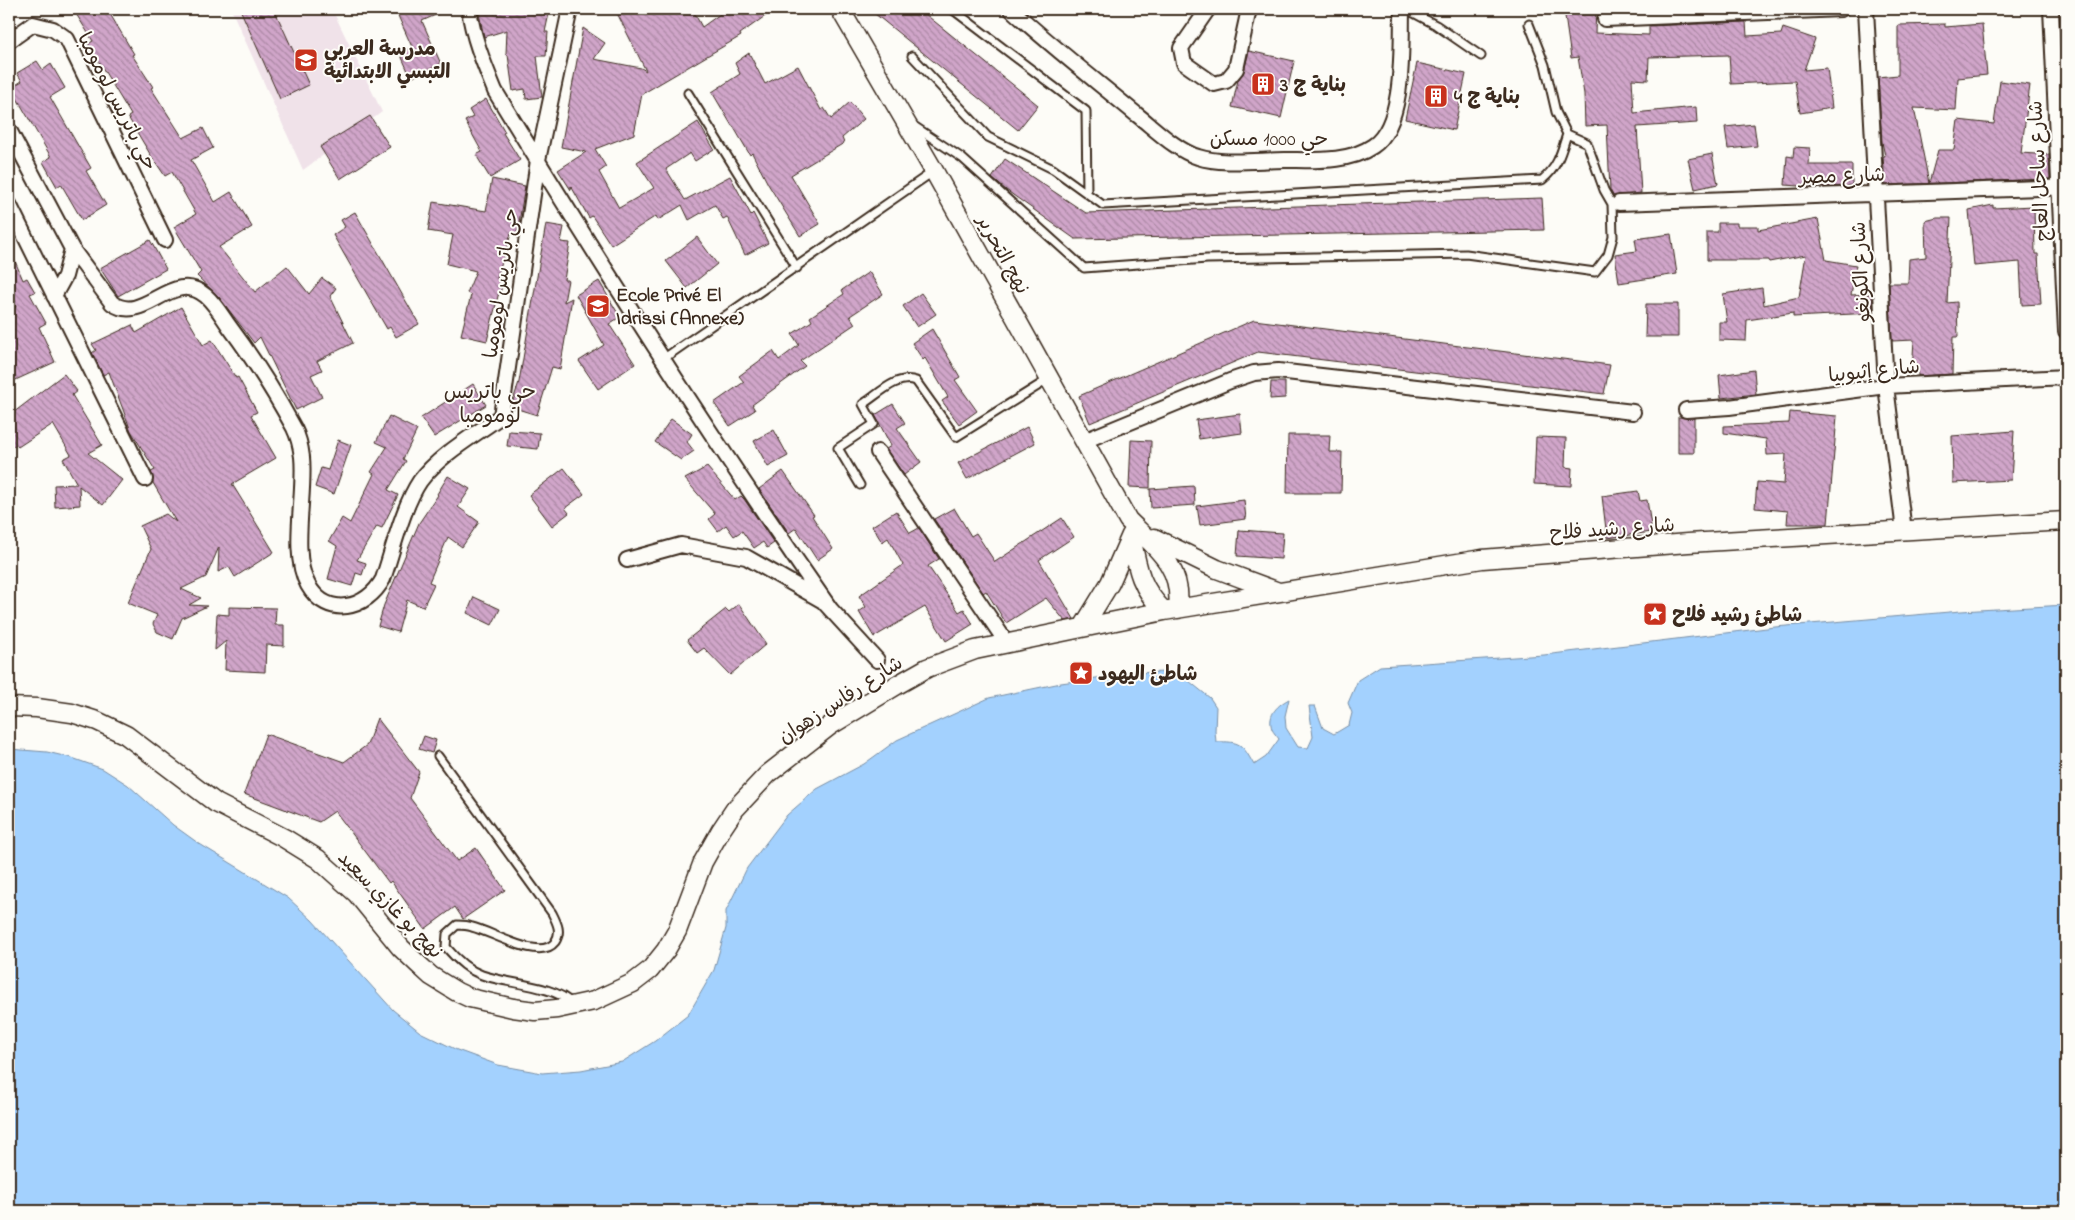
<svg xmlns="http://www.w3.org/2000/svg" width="2075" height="1220" viewBox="0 0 2075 1220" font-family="'Indie Flower','Playpen Sans Arabic',sans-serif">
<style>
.built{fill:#f0e2e9}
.water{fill:#a3d1fe;stroke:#798ea4}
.building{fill:url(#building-back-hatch);stroke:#3b2a1e}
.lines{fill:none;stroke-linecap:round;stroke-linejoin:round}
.service-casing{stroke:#3b2a1e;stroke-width:11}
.minor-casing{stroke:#3b2a1e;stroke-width:18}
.tertiary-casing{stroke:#3b2a1e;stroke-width:21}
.service{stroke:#fdfcf7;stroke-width:7}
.minor{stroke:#fdfcf7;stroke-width:14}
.tertiary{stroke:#fdfcf7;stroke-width:18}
.labels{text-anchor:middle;stroke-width:4;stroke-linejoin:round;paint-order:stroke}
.poi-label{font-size:20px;font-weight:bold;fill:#3b2a1e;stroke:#fdfcf7;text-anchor:start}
.street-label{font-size:20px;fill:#3b2a1e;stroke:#fdfcf7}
.neighbourhood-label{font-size:21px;fill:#3b2a1e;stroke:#fdfcf7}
</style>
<defs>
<pattern id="building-back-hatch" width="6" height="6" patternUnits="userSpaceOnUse" patternTransform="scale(1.25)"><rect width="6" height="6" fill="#d0a5c9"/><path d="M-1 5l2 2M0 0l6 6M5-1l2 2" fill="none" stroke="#aa87a3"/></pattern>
</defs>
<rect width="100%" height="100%" fill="#fdfcf7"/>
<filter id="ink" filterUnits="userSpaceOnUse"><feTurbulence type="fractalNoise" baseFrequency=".02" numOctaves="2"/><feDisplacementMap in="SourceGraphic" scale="10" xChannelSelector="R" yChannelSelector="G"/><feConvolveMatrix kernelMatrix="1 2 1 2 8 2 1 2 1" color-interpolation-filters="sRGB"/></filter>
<g filter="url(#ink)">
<path class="built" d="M231,9H332L382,112L303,170Z"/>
<path class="water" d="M2066,605V1211H9V749L47,752L72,758L103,769L128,785L173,825L198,843L288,898L312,920L393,1010L420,1032L457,1050L498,1065L542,1073L581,1070L622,1062L655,1041L688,1015L714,970L726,928V911L747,868L787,815L817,789L864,764L897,740L989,698L1061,683L1131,673L1167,672L1184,677L1210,698L1216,707L1215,731L1216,742C1241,741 1242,744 1254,765L1266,757L1279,739C1277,736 1273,732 1272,729C1267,714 1278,705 1289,699L1285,716L1286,728L1298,747L1308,748L1313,737L1309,706H1315L1323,728L1334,734L1349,725L1352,713L1348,703L1358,680L1380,666L1544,655L1775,627L1961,611Z"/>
<path class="building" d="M73,9H107L134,54L132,55L153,87L151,88L183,138L203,128L213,148L191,160L215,202L231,192L252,227L219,247L255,292L287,266L309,294L322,278L336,288L330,296L353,343L317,361L322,370L311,375L322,397L296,410L260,337L254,343L219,297L197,276L201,272L174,227L196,214L172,172L165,176L150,154L128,117L131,115L88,44L93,41Z
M240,9H274L309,85L280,99Z
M395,9H449L422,21L441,64L411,78L400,53L412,47Z
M478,9H550L545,32H548L546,56H537L542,97L526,99L525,89L513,91L508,55L506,54L507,30L484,37Z
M615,9H692L702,27L727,9H775L740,34L741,36L642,94L634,134L595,149L606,167L599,172L619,208L654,188L637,162L698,122L714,149L695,161L690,153L666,169L685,200L730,176L751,215L753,213L768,243L745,255L727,217L723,219L715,205L689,220L682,205L658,220L656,216L611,245L592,216L589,218L571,186V190L558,170L586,152L561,147L583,28L605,43L594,59L641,68L646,71Z
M869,9H919L1038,105L1018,130Z
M1564,9H1596L1595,33L1649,35V26L1746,22L1747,36L1781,34L1783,28L1815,39L1804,70L1827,68L1832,108L1800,113L1795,81L1731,84L1729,55L1649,57L1648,80L1632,79L1634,113L1696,107L1697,123L1637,127L1641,193L1613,196L1610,190L1607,125L1585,126L1584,94L1578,57L1571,58Z
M1945,24V27L1982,24L1987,75L1958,78L1956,110L1914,108L1929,183L1938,150H1954L1958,120L1994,124L2000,81L2030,85L2021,153L2049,155L2050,179L1885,185L1883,156H1885L1882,142L1878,77L1898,75V25Z
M1249,51L1294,61L1281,118L1232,107L1238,80L1244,71Z
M749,53L765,84L798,66L821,110L824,108L831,119L850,102L864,119L842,138L844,143L791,175L820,224L800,236L768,184L752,153L750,155L733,126H732L712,92L740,74L735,63Z
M37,61L43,70L51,64L65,88L50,97L91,168L86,171L106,205L82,220L61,184L57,187L43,162L51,157L11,88L22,81L17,73Z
M1417,63L1466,74L1454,130L1405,119Z
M486,99L505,132L503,133L520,160L490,178L476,155L482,152L465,121L473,117L469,110Z
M370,116L390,147L340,179L320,147Z
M1754,124L1757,146L1728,149L1725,127Z
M1794,147L1810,148L1809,165H1852V186L1814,187L1785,185L1787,156L1793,157Z
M1712,154L1718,184L1695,189L1688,159Z
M1005,159L1086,213L1542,198L1544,230L1075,239L1006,190L992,178Z
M492,179L525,186L517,235L511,234L497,278L505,281L498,296L487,341L461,335L471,295L467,293L476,271L447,264L453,235L428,231L433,202L486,211Z
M1993,205V208L2034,206L2035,254H2038L2041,304L2022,305L2020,262L1974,266L1969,210Z
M355,212L419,324L396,337L390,327L387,329L333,235L345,227L341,220Z
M1937,218H1951L1947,303L1957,302L1958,337H1953L1952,374L1918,376V370L1912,371L1914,340L1892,341L1889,283H1908L1909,259L1926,257L1925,221Z
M1818,219L1826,260L1856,265L1851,295L1872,294L1873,313L1793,317V313L1747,320L1746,341L1719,340V322H1727L1723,294L1762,288L1764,305L1799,297L1806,255L1769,262V260H1707V232H1718V223H1737V226H1758V230Z
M546,224L564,227L561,242L570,243L564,280H568L564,302L572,298L560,369L552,367L537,415L511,407L519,382Z
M1671,234L1677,274L1619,283L1615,254L1637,251L1635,239Z
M697,237L717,264L687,288L666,261Z
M150,240L166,269L118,296L100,268Z
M9,247L23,280L27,278L35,292L30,294L46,323L39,327L55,362L9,383V311L16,307L9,294Z
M869,272L883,294L850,316L855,324L800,361L805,366L752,405L755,410L730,426L714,403L744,382L739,376L773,351L779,360L799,345L792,334L812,321L810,317L844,294L842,290Z
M599,281L620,317L609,324L635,364L598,389L579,361L604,345L576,295Z
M921,293L936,314L917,327L903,306Z
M1646,304H1678V337H1645Z
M181,307L203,345L212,340L236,378L238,377L257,412L251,415L276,458L232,484L274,552L235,577L229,567L218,572L219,547L206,577L181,589L201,598L189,605L207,606L182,618L173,639L157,632L153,624L157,615L128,603L151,549L140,526L166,514L176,522L153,483L151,472L155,470L131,431L109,372L103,375L92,353L96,350L92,344L132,325L136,333Z
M1254,320L1610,365L1604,394L1258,352L1090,423L1079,396Z
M932,329L960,377L955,380L977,411L959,424L942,401L948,397L925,358L923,360L912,343Z
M1754,370L1756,394L1721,398L1719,375Z
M64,374L77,391L72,395L102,445L88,453L122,480L103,505L79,486L80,505L55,507L54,485L77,484L63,459L71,455L53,424L18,447L16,445L9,448V416Z
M1271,382H1285V398L1270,399Z
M473,384L486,405L434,437L421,418Z
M893,404L905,423L897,428L921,462L904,475L886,449L891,446L875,415Z
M1790,412L1837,416L1828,524H1787L1788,511L1755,508L1757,482L1784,484L1786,454L1767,455L1766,439L1724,433V426L1789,423Z
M1240,414L1242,433L1199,439L1196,420Z
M389,416L417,430L403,459L406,461L388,490L398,495L382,528L377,526L357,560L366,563L362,575L356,573L352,586L328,579L337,546L329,541L342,518L350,523L374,474L371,472L387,447L376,442Z
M1678,417L1694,418V453H1678Z
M671,419L692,434L687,442L694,451L681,460L655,442Z
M1027,427L1035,443L967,479L958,463Z
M774,430L788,456L768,467L754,441Z
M509,431L540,433L538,449L507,446Z
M2014,431L2011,480L1953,483L1952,436Z
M1288,435H1330L1329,452H1342L1341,493H1287Z
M1536,437L1566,438L1565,467L1572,468L1571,486L1534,484Z
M338,440L351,445L334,494L315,487L321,468L328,470Z
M1131,440L1151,441L1150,488L1129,487Z
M707,467L735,500L741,496L744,499L774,543L767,548L763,542L754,548L742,531L734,536L726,525L718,531L709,519L715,514L685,479Z
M564,468L584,494L565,508L569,513L552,526L529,495Z
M783,471L814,515L812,516L833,549L817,560L796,528L789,533L759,489Z
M448,476L470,489L458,507L479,522L462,547L448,537L429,582L434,584L423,607L407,600L398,632L378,626L384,605L419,523L438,495L437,494Z
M1194,486L1195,505L1151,508L1150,489Z
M1638,491L1640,501L1647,500L1652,532L1607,538L1602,496Z
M1244,500L1246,519L1200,525L1197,506Z
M954,508L971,536L976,533L995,562L1062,518L1074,537L1039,560L1074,619L1065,621L1046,598L1006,623L986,591L983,593L934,519Z
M896,511L910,533L919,528L939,559L928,566L959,612L964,609L973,624L946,641L925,607L874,637L859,612L866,607L859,596L903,565L888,538L882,542L872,526Z
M1239,530L1283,533L1281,559L1237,556Z
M474,597L500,609L492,625L467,613Z
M739,604L766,644L730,675L704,648L697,653L687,640L726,609L729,612Z
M229,607L276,608L275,625H284V646L266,645L265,672L225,670L226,641L215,650L217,614L229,615Z
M377,718L419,772L410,798L457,861L476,848L505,890L463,919L455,907L425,929L391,881L389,883L335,811L319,822L244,794L266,734L344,762L367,745Z
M424,736L436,740L432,753L419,749Z"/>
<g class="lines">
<g class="service-casing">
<path id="service" d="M952,9L1086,111L1087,193
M1406,9L1436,25L1481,56
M1529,24L1545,65L1556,112L1567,134
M912,56L988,137L1053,169L1103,205L1542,180C1558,167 1561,153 1567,134L1587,143L1604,190L1612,204L1613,237L1608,255L1595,272L1466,254L1207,259L1084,268L962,158L914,126
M688,93L797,268
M663,359L934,171
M860,485L838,448L874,424L863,404C879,394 897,374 916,381L956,437L1049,379
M438,756L552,913C557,923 562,932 555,942C540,962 491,931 472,927C467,925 462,925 457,925L447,934L446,947C456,959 468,970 482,975C507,984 556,985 572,1004"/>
</g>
<g class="minor-casing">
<path id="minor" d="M469,9C473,38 484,64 495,91C602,267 713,441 831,610
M1011,9C1051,46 1094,79 1136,114C1153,127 1177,151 1198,157C1222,165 1259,160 1285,160C1314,160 1348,163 1373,146C1406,124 1401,44 1402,9
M1208,9L1181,48L1184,63L1214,84L1226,81L1236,69L1249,9
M1866,9L1886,386L1904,531
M2051,9L2066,331
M1605,19L1841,9
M9,41L33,24L53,29L67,39L165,240
M9,130L72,249L112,303C144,326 172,267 206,296C215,304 222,316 229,326C253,358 275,393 294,428C298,436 301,449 302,457C306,494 290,553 308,585C327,619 367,609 383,579C393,550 403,506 420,481C439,455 475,435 501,416L538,160L570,9
M1619,203L2066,187
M9,204L145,479
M54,296L65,276L72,249
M1686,410L1729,407L1886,386L2066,377
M1084,441L1230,381L1254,373L1278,371L1633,412
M878,452L1006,642
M627,560L681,545L746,557L823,601L877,660"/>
</g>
<g class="tertiary-casing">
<path id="tertiary" d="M840,9L934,171L1128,520C1156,548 1183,566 1178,609
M1131,536C1137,567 1140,588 1164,611
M1154,538L1217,569L1276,591
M1083,627L1110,583L1131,535
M9,707L37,708L72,713L97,721L126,735L216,803L284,838L318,859L357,894L401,948L419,965L431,976L457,992L470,998L513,1008L535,1011L557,1009L594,1001L633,983L650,970L666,950L677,931L703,862L721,830L735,809L768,774L831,725L897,685L927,668L975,650L1164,611L1482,559L1688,543L2066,521"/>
</g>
<use href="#service" class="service"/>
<use href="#minor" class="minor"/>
<use href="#tertiary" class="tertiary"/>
</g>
</g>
<defs>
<g id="school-square" transform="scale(1.25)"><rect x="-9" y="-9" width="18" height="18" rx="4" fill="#c8321e" stroke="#fdfcf7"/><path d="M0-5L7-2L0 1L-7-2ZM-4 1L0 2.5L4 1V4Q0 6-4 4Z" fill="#fff"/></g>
<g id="building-square" transform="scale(1.25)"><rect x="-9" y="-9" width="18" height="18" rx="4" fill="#c8321e" stroke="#fdfcf7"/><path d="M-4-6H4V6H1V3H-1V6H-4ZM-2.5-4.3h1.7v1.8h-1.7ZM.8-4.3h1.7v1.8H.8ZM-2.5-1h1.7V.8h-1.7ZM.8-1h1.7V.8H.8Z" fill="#fff"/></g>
<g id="sight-square" transform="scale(1.25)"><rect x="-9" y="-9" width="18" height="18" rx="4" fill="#c8321e" stroke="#fdfcf7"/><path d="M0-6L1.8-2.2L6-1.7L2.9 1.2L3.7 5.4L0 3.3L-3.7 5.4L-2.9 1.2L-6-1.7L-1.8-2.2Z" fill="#fff"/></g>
</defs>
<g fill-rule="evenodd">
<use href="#school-square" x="306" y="60"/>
<use href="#building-square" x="1263" y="84"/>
<use href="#building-square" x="1436" y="96"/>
<use href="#school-square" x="598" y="306"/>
<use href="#sight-square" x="1655" y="614"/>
<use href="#sight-square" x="1081" y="673"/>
</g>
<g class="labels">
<g class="poi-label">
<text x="324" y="55">مدرسة العربي<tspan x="324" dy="23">التبسي الابتدائية</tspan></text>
<text x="1280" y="91">بناية ج 3</text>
<text x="1454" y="103">بناية ج 4</text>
<text x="616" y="301">Ecole Privé El<tspan x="616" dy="23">Idrissi (Annexe)</tspan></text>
<text x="1672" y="621">شاطئ رشيد فلاح</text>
<text x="1098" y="680">شاطئ اليهود</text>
</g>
<g class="street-label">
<text transform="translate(118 101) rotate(63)" y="7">حي باتريس لومومبا</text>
<text x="1269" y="145">حي 1000 مسكن</text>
<text transform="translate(2038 171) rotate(-93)" y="7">شارع ساحل العاج</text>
<text transform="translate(1842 175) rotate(-2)" y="7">شارع مصر</text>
<text transform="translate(1004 254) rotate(61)" y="7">نهج التحرير</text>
<text transform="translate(1860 272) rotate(-93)" y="7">شارع الكونغو</text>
<text transform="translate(500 283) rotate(-82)" y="7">حي باتريس لومومبا</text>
<text transform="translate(1874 370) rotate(-6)" y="7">شارع إثيوبيا</text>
<text transform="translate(1612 528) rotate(-4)" y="7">شارع رشيد فلاح</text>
<text transform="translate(840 699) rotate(-33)" y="7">شارع رفاس زهوان</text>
<text transform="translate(391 904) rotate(46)" y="7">نهج بو غازي سعيد</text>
</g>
<g class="neighbourhood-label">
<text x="490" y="398">حي باتريس<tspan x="490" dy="24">لومومبا</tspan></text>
</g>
</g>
<rect width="2075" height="1220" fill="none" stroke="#fdfcf7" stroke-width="30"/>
<rect x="15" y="15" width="2045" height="1190" fill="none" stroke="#3b2a1e" stroke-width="2" filter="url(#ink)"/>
</svg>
